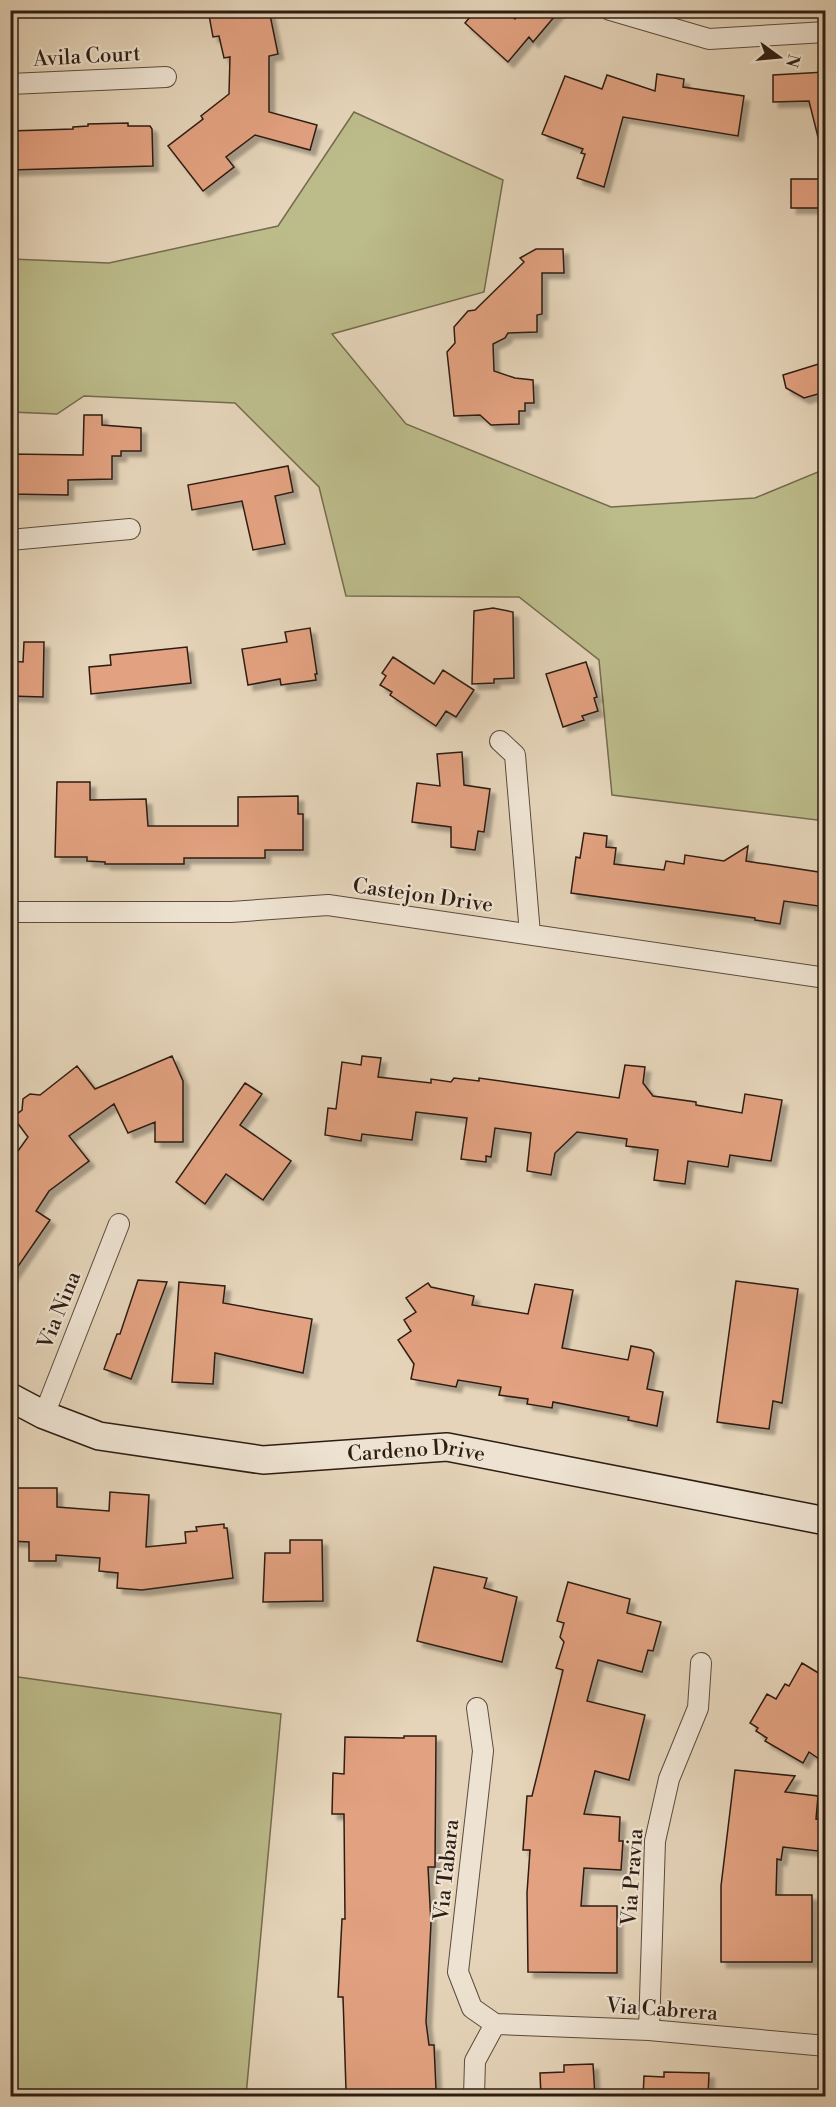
<svg xmlns="http://www.w3.org/2000/svg" width="836" height="2107" viewBox="0 0 836 2107" font-family="'Libre Bodoni',serif">
<style>
.green{fill:#bcbb8a;stroke:#746c4e;stroke-width:1.5}
.building{fill:#e2a180;stroke:#2d1d12;stroke-width:1.5;filter:url(#shadow)}
.lines{fill:none;stroke-linecap:round;stroke-linejoin:round}
.street-casing{stroke:#5b4b3c;stroke-width:22}
.secondary-casing{stroke:#2d1d12;stroke-width:30}
.street{stroke:#eee3d2;stroke-width:20}
.secondary{stroke:#eee3d2;stroke-width:27}
.labels{text-anchor:middle;stroke-width:4.5;stroke-linejoin:round;paint-order:stroke}
.street-label{font-size:21px;fill:#2d1d12;stroke:#eee3d2}
</style>
<defs>
<filter id="shadow"><feDropShadow dx="5.5" dy="5.5" stdDeviation="1.5" flood-color="#0004"/></filter>
</defs>
<rect width="100%" height="100%" fill="#e5d4b9"/>
<filter id="stains"><feTurbulence type="fractalNoise" baseFrequency=".00333" numOctaves="4"/><feColorMatrix values="0 0 0 0 .2 0 0 0 0 .09 0 0 0 0 .02 0 0 0 .5 -.17"/></filter>
<radialGradient id="worn" r=".72"><stop offset=".6" stop-color="#630" stop-opacity="0"/><stop offset="1" stop-color="#630" stop-opacity=".3"/></radialGradient>
<path class="green" d="M354,112L503,180L484,292L332,334L406,424L611,507L755,498L825,469V821L612,795L599,660L519,597L346,596L319,487L235,403L84,396L57,414L11,412V259L109,263L278,226Z
M11,1676L281,1714L246,2096H11Z"/>
<path class="building" d="M208,10H269L278,54L269,56V112L317,125L310,150L255,135L226,157L234,167L203,191L168,146L203,119L201,116L229,94L230,57L224,58L219,36L213,37Z
M476,10H504L515,19L522,10H560L533,42L529,37L508,62L465,23Z
M825,72V141H819L809,101L773,102V75Z
M657,74L684,79L683,87L744,96L738,136L623,117L604,187L577,178L585,154L581,153L583,149L542,134L565,76L602,89L607,75L655,91Z
M128,123V126H150L152,129L153,166L10,170V131L73,129V127L88,126V124Z
M791,179H825V208H791Z
M536,249H563L564,273H542V314L537,315V332L508,333L505,338L493,344L494,371L515,378L533,380L534,403H525V411H519V424L491,425L480,415L454,416L447,352L455,343L454,327L468,311L475,310L524,262L520,258Z
M825,362V392L804,398L786,388L783,375Z
M84,415H102V425L141,428V451H121V456H112V479L68,480V495L10,494V454L83,455Z
M288,466L293,492L275,496L285,544L253,550L242,501L192,510L188,485Z
M493,608L513,612L514,678L494,679V683L472,684L474,611Z
M310,628L317,674H315L316,680L281,685L280,679L248,685L242,649L287,642L285,632Z
M24,642H44L43,697L10,696V661L23,662Z
M187,647L191,683L91,694L89,667L111,665L110,655Z
M393,657L434,684L443,670L474,690L456,717L446,711L436,726L390,695L392,692L380,685L386,676L382,673Z
M586,662L597,697L594,698L598,711L582,716L584,720L563,727L546,674Z
M462,752L464,785L490,789L484,832L478,831L475,850L451,847V827L412,822L417,783L440,786L437,754Z
M57,782H90V800L146,799L148,826H238V797L298,796V814H303V850H265V858H184V864H105V862L87,861V857H55Z
M584,833L607,836L606,847L616,848L614,864L664,870L666,861L684,864L685,855L724,861L748,846L746,861L825,873V907L784,901L780,924L755,920V918L571,893L576,857L580,858Z
M172,1056L183,1081V1142H155V1122L128,1133L114,1104L69,1136L89,1161L49,1191L36,1211L50,1220L10,1278V1162L28,1137L13,1117L22,1110L23,1099L30,1094L40,1095L77,1066L95,1089Z
M362,1056L381,1058L378,1077L431,1083V1079L451,1082L454,1078L479,1081V1078L619,1098L625,1065L645,1067L643,1083L653,1096L696,1102V1105L742,1113L745,1094L782,1100L771,1161L730,1155L728,1167L688,1161L685,1184L654,1180L658,1150L626,1146L627,1139L577,1132L555,1153L551,1175L527,1171L531,1133L495,1128L491,1157L486,1156V1162L461,1159L467,1118L416,1112L412,1140L362,1134L361,1141L325,1135L328,1108L336,1109L342,1062L361,1065Z
M245,1083L262,1094L240,1125L291,1161L263,1200L226,1174L205,1204L176,1182Z
M138,1280L167,1282L131,1379L104,1369L117,1334H120Z
M736,1281L798,1289L782,1403L773,1401L769,1429L717,1422Z
M179,1282L225,1286L223,1303L312,1319L303,1373L215,1353L213,1384L172,1382Z
M428,1283L431,1287L474,1296L472,1305L528,1314L535,1284L573,1290L562,1348L628,1360L631,1346L651,1350L654,1353L647,1389L663,1392L657,1426L628,1420L629,1417L553,1402L552,1408L527,1404L528,1399L499,1395L501,1387L458,1380L456,1387L411,1379L414,1364L398,1340L411,1331L404,1320L416,1312L406,1298Z
M10,1488H57V1507L109,1511L110,1492L149,1495L146,1547L186,1543L185,1532L197,1531L196,1527L224,1524V1528H227L233,1578L142,1590L117,1588L118,1573L99,1571L100,1558L56,1555V1561H29V1542L10,1541Z
M290,1540H322L323,1601L263,1602L265,1553H290Z
M434,1567L487,1578L484,1588L517,1597L502,1662L417,1641Z
M568,1582L630,1599L627,1613L661,1622L653,1651L648,1650L642,1672L598,1660L587,1701L645,1715L629,1780L595,1771L584,1814L620,1817L619,1841H623L621,1870L584,1868L581,1906H617V1973L528,1972L527,1893L530,1850H523L527,1796H532L563,1670L556,1668L564,1642L560,1637L564,1623L557,1621Z
M802,1663L825,1677V1763L809,1752L803,1763L765,1741L767,1738L756,1731L758,1728L750,1723L767,1694L776,1699L785,1684L789,1686Z
M404,1736H436L435,1867H428L431,1923L426,2022L429,2045H434L436,2089L346,2090L343,1997H338L342,1919H345L344,1814H332L333,1773L344,1774L345,1737L404,1738Z
M735,1770L795,1776L785,1792L818,1796L816,1819L822,1820L818,1851L783,1847L781,1860L777,1859L776,1895H812V1962H721V1886Z
M593,2064L595,2096L541,2097L540,2073L564,2072V2065Z
M664,2072L709,2073L708,2097H643L644,2076L664,2077Z"/>
<g class="lines">
<g class="street-casing">
<path id="street" d="M610,10L709,39L826,32
M10,84L166,77
M10,540L130,529
M500,741L515,755L530,934
M10,912H231L328,905L826,978
M44,1415L119,1224
M477,1708L483,1751L458,1972L472,2008L495,2024
M495,2024L649,2030L826,2046
M649,2030L655,1841L669,1779L698,1708L701,1663
M474,2096L475,2061L495,2024"/>
</g>
<g class="secondary-casing">
<g id="secondary">
<path id="s1" d="M10,1397L44,1415L99,1436L263,1460L447,1447L826,1521"/>
</g>
</g>
<use href="#street" class="street"/>
<use href="#secondary" class="secondary"/>
</g>
<g class="labels">
<g class="street-label">
<text transform="translate(87 56) rotate(-3)" y="7">Avila Court</text>
<text transform="translate(423 895) rotate(8)" y="7">Castejon Drive</text>
<text transform="translate(59 1310) rotate(-68)" y="7">Via Nina</text>
<text dy="7" stroke="none"><textPath href="#s1" startOffset="417">Cardeno Drive</textPath></text>
<text transform="translate(446 1870) rotate(-84)" y="7">Via Tabara</text>
<text transform="translate(632 1877) rotate(-86)" y="7">Via Pravia</text>
<text transform="translate(662 2009) rotate(4)" y="7">Via Cabrera</text>
</g>
</g>
<rect width="836" height="2107" fill="none" stroke="#e5d4b9" stroke-width="36"/>
<rect x="12" y="12" width="812" height="2083" fill="none" stroke="#2d1d12" stroke-width="3"/>
<rect x="18" y="18" width="800" height="2071" fill="none" stroke="#2d1d12" stroke-width="1.5"/>
<g transform="translate(779 57) rotate(105)" stroke="#eee3d2" stroke-width="4.5" paint-order="stroke">
<path d="M0-4.5L10 22L0 15L-10 22Z" fill="#2d1d12"/>
<text y="-9" font-size="16" font-weight="bold" text-anchor="middle" fill="#2d1d12">N</text>
</g>
<rect width="100%" height="100%" filter="url(#stains)"/>
<rect width="100%" height="100%" fill="url(#worn)"/>
</svg>
